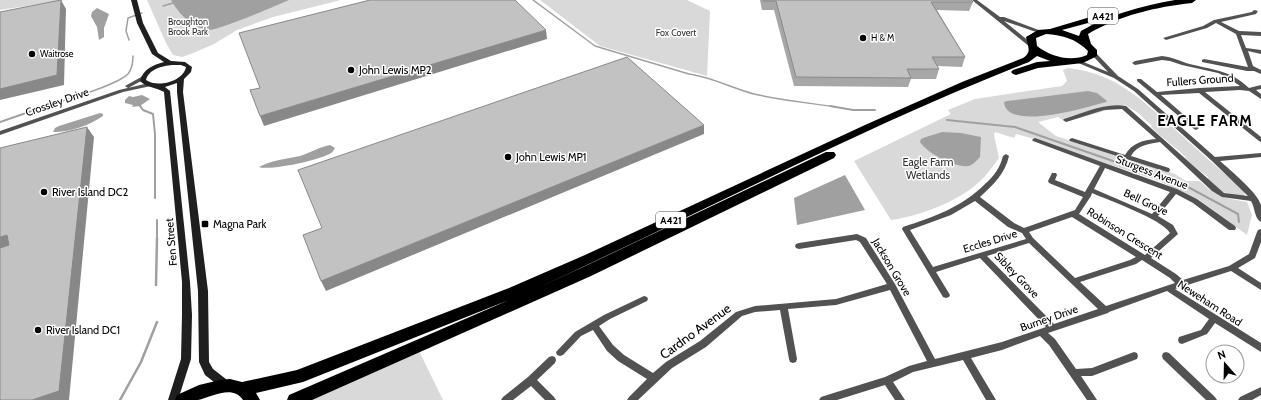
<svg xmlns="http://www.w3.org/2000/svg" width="1261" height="400" viewBox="0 0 1261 400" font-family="Cabin,sans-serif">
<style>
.green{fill:#d9d9d9}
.water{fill:#a0a0a0}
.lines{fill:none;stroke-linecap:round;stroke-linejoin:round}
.stream-far2{stroke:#a0a0a0;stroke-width:1.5}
.stream-far1{stroke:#a0a0a0;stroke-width:2}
.stream{stroke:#a0a0a0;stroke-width:2.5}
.street{fill:#525252;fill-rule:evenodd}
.secondary{fill:#1f1f1f;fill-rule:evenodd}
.highway{fill:#000;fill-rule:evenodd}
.wall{fill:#a7a7a7}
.shaded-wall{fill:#888}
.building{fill:#c2c2c2;stroke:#888}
.poi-dot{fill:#000;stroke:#fff;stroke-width:1.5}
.labels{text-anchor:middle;stroke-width:3;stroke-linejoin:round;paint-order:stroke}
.far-park-label{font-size:9px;fill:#303030;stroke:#fff}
.far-poi-label{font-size:9px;fill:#000;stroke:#fff;text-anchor:start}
.shield{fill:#fff;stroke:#4c4c4c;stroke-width:1}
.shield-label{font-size:10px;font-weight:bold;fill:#000}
.poi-label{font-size:11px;fill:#000;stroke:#fff;text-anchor:start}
.street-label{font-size:11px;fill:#000;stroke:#fff}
.park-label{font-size:11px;fill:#303030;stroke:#fff}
.near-street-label{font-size:13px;fill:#000;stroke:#fff}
.district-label{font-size:15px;font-weight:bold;letter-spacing:1px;fill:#000;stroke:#fff}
</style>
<rect width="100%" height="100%" fill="#fff"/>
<path class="green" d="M0,0H66L0,10Z
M147,0H341L273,17L237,30L214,44L191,54L182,57L173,55L166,43Z
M540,0H687L710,11L707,76L600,46Z
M1068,68C1117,73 1144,102 1179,133C1200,152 1221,171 1243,189L1245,194L1242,197L1222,192L1208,180V177C1200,171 1192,165 1185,158L1186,157C1174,146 1162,138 1151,127L1152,126L1137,112L1125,105L1066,122L1058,117L1038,122L1056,136L1175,174L1186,181H1200C1213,195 1228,199 1247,202L1252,215L1247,235L1198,199L1159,181L1031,138L1016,134L1014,138L995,132L994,135L999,158C993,166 987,175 979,182C958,202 919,216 891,220L854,161L951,114L948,110L975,99L1062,86L1067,81L1063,70Z
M419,351L443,400H309Z"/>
<path class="water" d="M171,0H289C278,5 217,31 208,30C192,28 179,14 171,0Z
M97,8L109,14L104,28V37L99,40L97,27L91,16L92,12Z
M1088,91L1097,93L1107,101L1106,102C1088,107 1006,132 1004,102L1007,101Z
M142,95L150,99L140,106L132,107L133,105L125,103V100L129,96L133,97Z
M100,113L103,114V116C88,126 71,132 53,132L55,128L59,126Z
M942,132L961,133L981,137L980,157C977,160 972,166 968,166C955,168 927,153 920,142L921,139L926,137Z
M330,145L335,148C333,151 333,152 331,153C321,160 270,171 259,167C272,160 286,159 300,156C310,153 319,147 330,145Z
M845,175L865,210L797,225L794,198Z"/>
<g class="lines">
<path class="stream-far2" d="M533,0L595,46L689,74C711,77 732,88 754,94C780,100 809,103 836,107
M163,6L173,3
M129,40L126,31L128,18L142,13
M140,106L141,107
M43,107C62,101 116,86 128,74C132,69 133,62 133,56"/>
<path class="stream-far1" d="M140,106L143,110L153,114L155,134V198
M830,106L853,110H875
M947,120L1015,127L1188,187L1238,214L1239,222
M0,122L46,106
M157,239V220"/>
<path class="stream" d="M156,285L157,238
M120,400L141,362L157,322"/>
<path class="street" d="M972,0H977L1000,17H1004L1044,32L1043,33H1039L1004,21L1035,46L1032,48L1030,47Z
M1254,10L1258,11L1256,14L1221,22L1239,31L1261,32V36L1241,35L1246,48L1261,50V54L1248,51L1253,66L1261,70V74L1254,71H1247L1202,62V60L1204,59L1248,67L1236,34L1216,23L1207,28L1166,40L1163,38L1203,26L1214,20L1252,12Z
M1093,51L1095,52L1118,76L1138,89L1215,157L1261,153V157L1220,161C1230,170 1258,193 1261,205C1261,210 1261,217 1261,222C1254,218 1255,207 1251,201L1222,197L1212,191L1160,142C1148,144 1137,145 1131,156L1169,168L1170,170L1169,172H1167L1070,141L1069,140L1070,139L1072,138L1125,155C1132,143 1143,140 1156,139L1122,109L1104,110L1066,122L1063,120L1064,119C1083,113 1106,102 1126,106L1224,193L1248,196L1212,161L1134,91L1114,78L1076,62L1079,60L1081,61L1108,72L1091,54V52Z
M1162,56C1171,57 1178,60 1186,63C1211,70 1229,69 1249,88L1261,85V89L1256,90L1261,94V99L1249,91L1240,90L1205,92L1261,137V142L1259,141L1199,93L1161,95L1199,128L1196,130L1194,129L1137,81V79H1141L1157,92L1199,88L1240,86L1227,77L1218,73L1182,65L1170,61L1162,60L1135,65L1132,63L1135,61Z
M143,76L145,77V79L130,87L128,88L125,86Z
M149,83L152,85L151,86L123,92L0,135V131L119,90Z
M1035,138L1177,189L1197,199L1235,226L1236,228L1235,230H1229L1193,203L1176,194L1158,216L1173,225L1178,234L1151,258L1176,274L1183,280L1229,266L1249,254L1257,232L1258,230L1261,229V242L1255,258L1238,268L1261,283V290L1231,271L1175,289L1261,343V352L1215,323L1207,334L1182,344L1179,343L1178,340L1179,337L1201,330L1209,319L1167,291L1109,312L1108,313L1048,333L1055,339L1076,369L1092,368L1134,352L1137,353L1138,356L1137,359L1092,376H1081L1097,400H1087L1049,345L1040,336L1002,350L971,358L996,400H986L963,360L913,372L893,382L905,400H895L885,385L837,400H819L821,397L824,396L885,377L909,366L927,361L890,290L836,305L788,309L797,359L796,362L793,363L790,362L789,359L780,310L755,312L742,316L706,347L672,368L638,400H627L629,397L647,379L618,361L607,351L593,330L581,336L563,355L560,356L557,355L556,352L575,332L604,315L644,296L647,297L648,299L647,301L610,319L599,326L613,345L624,355L653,373L666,362L700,341L736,312L755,306L836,299L887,284L860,242L856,240L799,249L796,248L795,246L796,244L799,243L857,234L866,238L895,284L935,359L1002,342L1046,327L980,258L936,272L950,295L949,297L946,298L943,297L902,229L903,227C934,217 962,207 985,184C994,176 1000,168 1003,156L1006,154L1009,156C1005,174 993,185 980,197L1014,223L1024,228L1075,210L1083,197L1049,183L1048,181L1052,173H1056L1057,175L1055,180L1085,192L1100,166L1033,141L1032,140L1033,139ZM1105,168L1170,192L1152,214L1094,189ZM1092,193C1108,200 1162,219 1170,233L1145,255L1079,214L1091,196ZM975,201L1008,227L1022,233L1026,239L933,267L910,230L951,215ZM1072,217L1136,257L1130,260L1075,278L1033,238L1029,232ZM1029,243L1098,309L1054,324L987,256ZM1142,260L1170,278L1175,283L1106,306L1080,282L1136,264Z
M1166,352L1169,353L1215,397L1217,400H1206L1163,359L1162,356L1163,353Z
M552,356L555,357L556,360L555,363L537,380L554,397L556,400H545L531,386L513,400H501L503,397L528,377L549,357Z
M1261,387V395L1252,400H1238L1240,397Z"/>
<path class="secondary" d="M131,0H137L143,23L158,53L171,61L185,62L192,67L191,72L184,79L183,92L208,291L209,362L213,369L231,383L232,386L231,389L227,391L223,389L205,375L199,362L198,291L177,92V83L165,87L170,91L190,282L192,315L191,359L178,400H168L181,359L182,315V282L164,92C156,87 147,88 140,81C143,69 153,65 164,62L152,54L137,23ZM172,65H181L186,67C183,82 157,88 146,80C149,69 162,66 172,65Z"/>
<path class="highway" d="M1175,0H1196L1192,3C1156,7 1120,15 1088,34L1091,44L1097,50V56L1083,63L1038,68L1016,75L1013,74L1011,72L1013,70L1037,62L1050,61L1037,56L1029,62C861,128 701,213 537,288L581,268L826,152H834L836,155L834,158L591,276L312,400H287L289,395L509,300L303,382L256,393L260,400H243C233,384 211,397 198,400C191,400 182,400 175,400L177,395L199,385L220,380L230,379L242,382L297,370L509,288L585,255L865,125L962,82L1023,58C1032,52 1028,47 1026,37L1038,30L1050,29L1097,15H1103L1104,17L1103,19L1062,30L1079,36L1081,31C1110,14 1142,6 1175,0ZM1046,34C1063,35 1076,39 1088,51L1087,55C1071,62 1051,57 1037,46L1036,38Z"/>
</g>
<path class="wall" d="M760,0H971L973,2L969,11L937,10L965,57L962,67L937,66L939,69L936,79H911L908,87L794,86L774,10H762Z"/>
<path class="shaded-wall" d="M61,0L66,9L64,85L0,100V89Z
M546,30L547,39L264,126L260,116Z
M704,125V134L326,291L321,281Z
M87,127L94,137L69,400H32Z
M7,235L16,245L0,249V237Z"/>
<path class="building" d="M61,0L57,75L0,89V12Z
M370,0H515L546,30L260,116L250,90L260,88L239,33Z
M763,0H971L973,2H931L965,57H932L939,69H907L911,78L796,77L776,1H763Z
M627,57L704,125L321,281L303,235L322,228L298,170Z
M87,127L59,391L32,400H0V248L9,245L7,235L0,237V148Z"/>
<g class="poi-dot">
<circle cx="863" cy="38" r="4"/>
<circle cx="32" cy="54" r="4"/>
<circle cx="351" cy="70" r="4"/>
<circle cx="508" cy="157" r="4"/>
<circle cx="44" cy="192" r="4"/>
<rect x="201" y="220" width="8" height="8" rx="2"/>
<circle cx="38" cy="330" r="4"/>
</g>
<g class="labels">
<g class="far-park-label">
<text x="188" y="25">Broughton<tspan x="188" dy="10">Brook Park</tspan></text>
<text x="676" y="36">Fox Covert</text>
</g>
<g class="far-poi-label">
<text x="871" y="41">H &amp; M</text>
<text x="40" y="57">Waitrose</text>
</g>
<g class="shield">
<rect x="1088" y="8" width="30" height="16" rx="3"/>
<rect x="656" y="212" width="30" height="16" rx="3"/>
</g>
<g class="shield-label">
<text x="1103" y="20">A421</text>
<text x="671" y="224">A421</text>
</g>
<g class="poi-label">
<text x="359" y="74">John Lewis MP2</text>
<text x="516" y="161">John Lewis MP1</text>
<text x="52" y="196">River Island DC2</text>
<text x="213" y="228">Magna Park</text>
<text x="46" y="334">River Island DC1</text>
</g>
<g class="street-label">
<text transform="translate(1200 80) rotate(-4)" y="4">Fullers Ground</text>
<text transform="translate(57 102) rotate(-19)" y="4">Crossley Drive</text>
<text transform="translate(1152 172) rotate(21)" y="4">Sturgess Avenue</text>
<text transform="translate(1146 202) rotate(25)" y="4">Bell Grove</text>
<text transform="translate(1125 233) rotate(32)" y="4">Robinson Crescent</text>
<text transform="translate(990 241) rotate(-17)" y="4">Eccles Drive</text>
<text transform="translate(171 242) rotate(-95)" y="4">Fen Street</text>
<text transform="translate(892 267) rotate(59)" y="4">Jackson Grove</text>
<text transform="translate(1017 275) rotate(46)" y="4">Sibley Grove</text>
<text transform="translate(1210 303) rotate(33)" y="4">Neweham Road</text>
<text transform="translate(1049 318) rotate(-19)" y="4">Burney Drive</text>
</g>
<g class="park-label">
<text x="928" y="166">Eagle Farm<tspan x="928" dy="13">Wetlands</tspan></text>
</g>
<g class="near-street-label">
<text transform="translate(695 331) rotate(-36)" y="5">Cardno Avenue</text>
</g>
<g class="district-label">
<text x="1205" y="126">EAGLE FARM</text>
</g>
</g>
<g transform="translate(1225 364) rotate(340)"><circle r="19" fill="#ffffff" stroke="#999999"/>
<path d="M0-3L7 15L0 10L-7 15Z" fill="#000000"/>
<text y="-6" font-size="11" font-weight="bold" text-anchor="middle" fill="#000000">N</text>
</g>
</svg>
